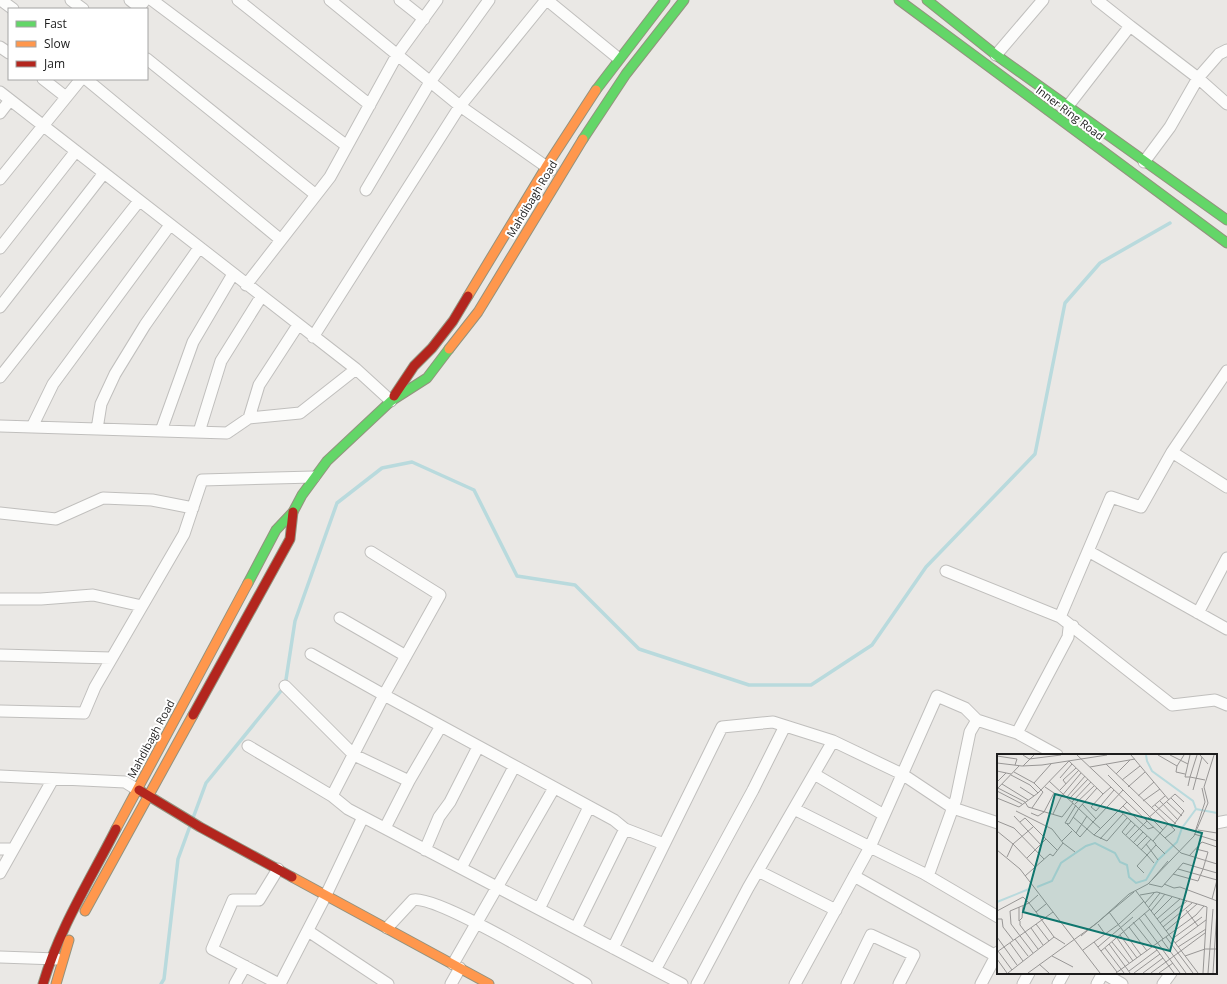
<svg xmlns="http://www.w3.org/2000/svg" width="1227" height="984" viewBox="0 0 1227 984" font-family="'Open Sans',sans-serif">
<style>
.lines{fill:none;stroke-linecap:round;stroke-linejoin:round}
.stream{stroke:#b9dadd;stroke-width:3.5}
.street-casing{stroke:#c0bfbd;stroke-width:13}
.fast-casing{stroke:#93927e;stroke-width:11}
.slow-casing{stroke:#93927e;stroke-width:11}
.jam-casing{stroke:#93927e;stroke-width:11}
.street{stroke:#fcfcfb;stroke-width:11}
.fast{stroke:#63d668;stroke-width:9}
.slow{stroke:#ff974d;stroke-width:9}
.jam{stroke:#b3261e;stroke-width:9}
.labels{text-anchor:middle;stroke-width:4;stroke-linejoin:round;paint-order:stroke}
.street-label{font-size:11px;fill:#1c1c1c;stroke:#fff}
.inset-river{fill:none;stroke:#b9dadd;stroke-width:2}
.inset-road{fill:none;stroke:#989695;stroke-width:1}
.view{fill:#0f766e;fill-opacity:0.15;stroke:#0f766e;stroke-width:2}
.inset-edge{fill:none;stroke:#1c1c1c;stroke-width:2}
</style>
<rect width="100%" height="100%" fill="#eae8e5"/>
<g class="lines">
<path class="stream" d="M193,818L206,783L285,686L295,621L337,503L382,468L412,462L474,490L517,576L575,585L639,649L749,685H811L872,645L926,567L1035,454L1065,303L1100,263L1170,223
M161,984L164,979L178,859L190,826"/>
<g class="street-casing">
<path id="street" d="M1,0L13,9
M71,0L83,9
M130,0L139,7
M152,0L347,146
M238,0L370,105
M330,0L460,106L551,170
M400,0L424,19
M547,0L618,58
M138,9L145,0
M1130,26L1198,78L1219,54L1227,50
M0,47L9,53
M996,55L1043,0
M147,59L316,195
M43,79L66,97
M86,79L281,240
M0,92L356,369L391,401
M1068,106L1130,26L1097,0
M0,113L10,100
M1144,162L1170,127L1198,78L1227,104
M0,179L81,79
M366,190L430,82L489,0
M0,248L76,151
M246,285L330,177L397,55L437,0
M0,307L104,173
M313,337L460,106L546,0
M0,377L139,201
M249,418L259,385L298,325
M0,426L227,433L249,418L300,413L356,369
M32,427L53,384L170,225
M97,429L101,404L115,374L145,325L199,248
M161,431L193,342L233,274
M199,432L221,361L261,297
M1172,452L1227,487
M0,513L56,519L103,498L152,500L193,508
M1088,551L1227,629
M946,571L1060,617L1172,705L1215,700L1227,705
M0,599H41L93,595L142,606
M1198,613L1227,558
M1060,617L1111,497L1141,507L1172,452L1227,371
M340,618L406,656
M311,654L384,695L440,595L371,552
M0,655L111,658
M285,686L354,755L409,781
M0,711L84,713L95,687L184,534L202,480L314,477
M1017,733L1068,637L1069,628L1073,626
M248,746L332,796
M814,774L884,815
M0,776L125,782L138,790
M794,809L870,847L937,696L965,708L977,720L1017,733L1057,755
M1216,823L1227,821
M385,828L409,781L441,726
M625,829L664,844
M0,849H13
M425,850L439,817L450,802L478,747
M461,868L514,767
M278,869L259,900H233L212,949L279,984
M758,871L836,910
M0,873L53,779
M854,876L996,956
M928,876L956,799L970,732L977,720
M539,909L589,807
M387,928L413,900C435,894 559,969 586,984
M576,928L625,829L614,820L384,695L332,796L348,809L682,984
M308,931L388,984
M613,948L722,727L773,722L833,741
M0,957L57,959
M453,964L554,788
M655,970L753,790L785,726
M1103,973L1122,984
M235,984L245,966
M280,984L326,895L363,817
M451,984L460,968
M697,984L748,888L833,741L902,774L953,808L998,823
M795,984L870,847L923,873L998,917
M847,984L871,935L914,955L899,984
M981,984L998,952
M1023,984L1029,973
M1058,984L1064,973
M1097,984L1103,973
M1163,984L1171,973"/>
</g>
<g class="fast-casing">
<path id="fast" d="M899,0L1227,243
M927,0L996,55L1227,220
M596,90L665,0
M583,139L626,74L684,0
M248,583L276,530L293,512L302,495L327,461L391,401L427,378L449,349"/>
</g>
<g class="slow-casing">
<path id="slow" d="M468,296L546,167L596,90
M449,349L478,312L583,139
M116,829L248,583
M292,877L489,984
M85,911L193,715
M56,984L69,940"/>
</g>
<g class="jam-casing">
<path id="jam" d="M394,396L414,366L432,348L453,321L468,296
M193,715L290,539L293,512
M139,790L200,827L292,877
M43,984C59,929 90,880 116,829"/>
</g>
<use href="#street" class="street"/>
<use href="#fast" class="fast"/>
<use href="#slow" class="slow"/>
<use href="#jam" class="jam"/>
</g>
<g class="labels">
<g class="street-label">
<text transform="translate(1070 113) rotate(37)" y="4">Inner Ring Road</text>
<text transform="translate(532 199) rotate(-59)" y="4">Mahdibagh Road</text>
<text transform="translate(151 739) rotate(-62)" y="4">Mahdibagh Road</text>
</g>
</g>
<g transform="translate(997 754)">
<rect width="220" height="220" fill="#eae8e5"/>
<path class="inset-river" d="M149,1L150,7L155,17L196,47L199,55L220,59M40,133L55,127L64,109L89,92L98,89L118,99L123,108L130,111L132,123L139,129L149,126L161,106L180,88L185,74L199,55M0,148L32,135"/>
<path class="inset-road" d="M26,1L32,5L64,1M80,1L184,99L220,110M134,1L172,46M161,1L180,12L187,1M173,1L191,10M193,1L188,23H193L200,1M203,1L211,10M0,2L20,5L18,11M0,9L25,12L45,11L110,1M109,10L178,76L168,84M26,12L37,1M180,12L179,18L188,20M93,13L138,5M0,17L14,20M17,18L37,29M119,20L133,6M14,21L33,31L41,39M111,21L126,36M63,24L75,10M125,26L143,12M52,27L96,68L126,36L166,76M0,28L9,19M5,30L31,46M69,30L66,26L79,14M191,32L193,23L208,26M23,33L37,42M131,33L148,18M1,34L28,48L31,53L65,63L76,49M1,34L22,12M63,36L82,16M196,36L205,3M0,37L25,50M106,40L94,53L99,57L117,36M141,42L157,28M70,43L88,22M0,44L22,53L41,39L72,7L106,40L114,33M174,44L187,57L175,73M72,45L91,25M146,47L163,35M163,47L181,66M75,48L94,28M170,48L185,62M78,50L97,32M85,50L99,65M79,51L68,69L72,70L82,54L100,34M158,51L179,70M126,52L151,75L157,73M35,54L46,38L37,29L54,10M154,54L168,42M122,56L158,89L159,91L150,101L125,78L134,67M19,57L55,75L66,89L78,98M34,59L41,62L47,58L57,39L48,33M56,60L64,43L84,19M17,62L44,91M76,63L97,81L130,48M149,66L178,40L187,48M0,67L17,74L47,105M23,68L28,64L60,96M70,70L83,83L96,68L104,75M201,76L220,79M0,77L16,90L36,73M198,78L208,48L205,34M79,79L90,62M197,80L220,87M97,81L110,87L130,64M129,81L138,71M103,85L126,60M132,85L150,67M65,87L75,77M156,87L171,70M136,89L146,78M149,90L161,106M159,91L168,100M140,92L150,82M0,96L23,115L103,219M144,96L154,85M192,102L205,88L220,93M10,103L16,90L38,113M30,104L49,85M181,115L220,126M147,119L140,112L150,101L157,109M176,120L201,127L206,115L220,119M28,122L53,100L56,102L66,89M155,126L171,107M220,126L215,145L220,147M152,130L165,133L186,109L206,115L211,98L199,95M167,130L177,134L183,133L215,145M139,137L201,219M143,141L160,138L207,152M148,149L157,139M22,153V167L25,164L26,152M152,153L163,139M189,156L201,172M0,157L26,143L32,149L41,141M154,157L168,140M112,158L144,201M147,159L166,185M157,161L175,143M142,164L183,219M0,165H5L6,173L16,186M160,165L183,145M23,167V171L41,195M136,168L156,193M163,169L190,147M39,170L52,187M101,170L108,180M132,173L150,197M166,173L195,149M34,174L46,191M169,177L200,150M123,181L140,204M84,182L137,138M0,183L20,211M57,183L68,190M169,183L196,219M120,184L136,207M18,185L31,202M175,185L205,163M165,186L189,219M97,188L120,218M115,188L132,209M13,189L26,207M178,189L209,166M112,190L133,219M157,192L177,219M101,193L136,163M181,193L209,175M108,194L127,219M86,196L122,170L147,147M1,197L15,216M104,197L153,155M0,198L56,158M36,199L14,170L13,157L32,149L39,158M55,202L76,213M188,202L208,195H220M0,205L10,219M42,210L52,219M132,217L160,196M11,219L57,183L39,158L49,150M31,219L100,169L132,140L151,130L197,82L211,49L207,33L217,1M119,219L199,161L207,152L210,153L206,219M137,219L163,200M146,219L166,204M154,219L208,179M162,219L176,209M211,219L216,155M216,219L220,156"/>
<path class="view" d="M58,40L205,79L173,197L26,158Z"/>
<rect width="220" height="220" class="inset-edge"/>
</g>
<rect x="8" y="8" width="140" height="72" fill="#ffffff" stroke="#a4a4a4"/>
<rect x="16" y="21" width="20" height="6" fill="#63d668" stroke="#a4a4a4"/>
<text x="44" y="28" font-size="12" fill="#1c1c1c">Fast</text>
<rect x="16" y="41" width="20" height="6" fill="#ff974d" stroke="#a4a4a4"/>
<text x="44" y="48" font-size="12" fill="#1c1c1c">Slow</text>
<rect x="16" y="61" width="20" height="6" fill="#b3261e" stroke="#a4a4a4"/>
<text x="44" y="68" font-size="12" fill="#1c1c1c">Jam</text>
</svg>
